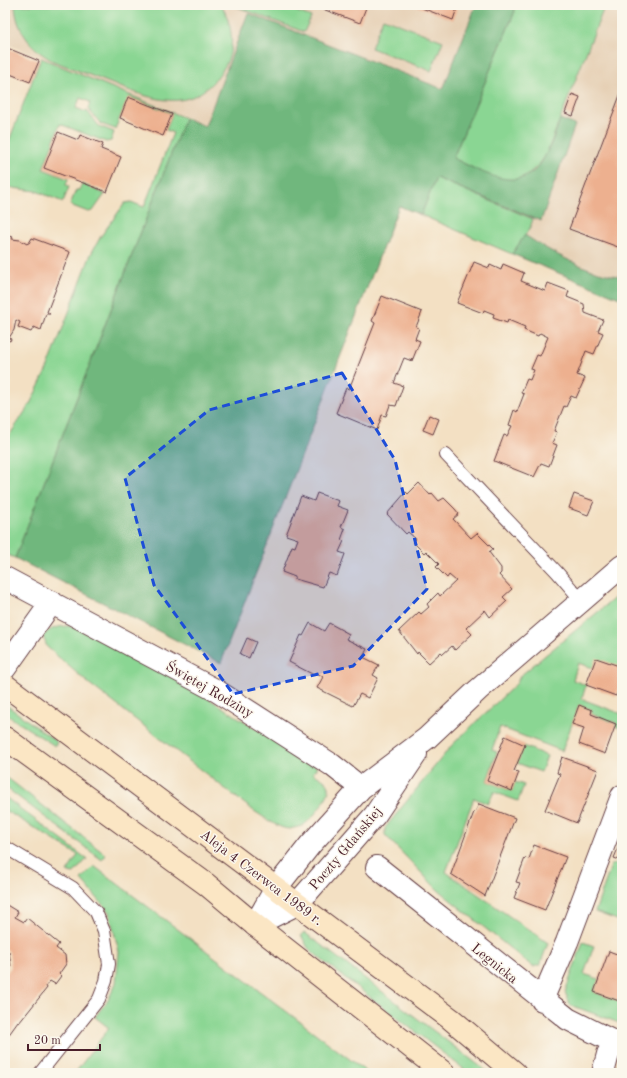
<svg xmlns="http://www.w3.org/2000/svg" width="627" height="1078" viewBox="0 0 627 1078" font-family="'Old Standard TT',serif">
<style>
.built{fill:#e6d0b5}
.green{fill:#8ad693;stroke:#6a7a5f}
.forest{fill:#6fb77d;stroke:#5c6b54}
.building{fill:#edb08f}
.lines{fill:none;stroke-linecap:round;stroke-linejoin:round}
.lane-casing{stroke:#633c42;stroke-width:14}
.street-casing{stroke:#633c42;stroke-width:24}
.secondary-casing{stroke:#633c42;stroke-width:24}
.lane{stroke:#fff;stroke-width:12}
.street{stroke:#fff;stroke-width:22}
.secondary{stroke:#fbe6c4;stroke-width:22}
.marked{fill:#1d4ed8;fill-opacity:0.2;stroke:#1d4ed8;stroke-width:3;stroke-dasharray:8 5;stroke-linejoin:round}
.labels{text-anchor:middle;stroke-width:3;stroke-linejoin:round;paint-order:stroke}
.street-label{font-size:14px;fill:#4a1f2b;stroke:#fbf7ec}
</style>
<rect width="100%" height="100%" fill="#fbf7ec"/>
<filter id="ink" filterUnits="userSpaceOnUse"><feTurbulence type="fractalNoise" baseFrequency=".025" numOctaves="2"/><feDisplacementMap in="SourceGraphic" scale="8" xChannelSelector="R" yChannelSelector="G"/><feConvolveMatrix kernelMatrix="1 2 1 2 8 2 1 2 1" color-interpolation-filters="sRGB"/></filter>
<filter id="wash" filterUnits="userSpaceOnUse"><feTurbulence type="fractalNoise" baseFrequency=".012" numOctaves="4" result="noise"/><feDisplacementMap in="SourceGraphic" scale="16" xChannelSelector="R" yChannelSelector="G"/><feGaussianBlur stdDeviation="0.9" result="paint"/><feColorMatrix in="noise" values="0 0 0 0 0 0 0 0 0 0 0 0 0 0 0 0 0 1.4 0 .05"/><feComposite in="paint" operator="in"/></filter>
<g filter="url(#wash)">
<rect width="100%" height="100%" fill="#f3e0c3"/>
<path class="built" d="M5,5H622V299L5,43Z"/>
<path class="green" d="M15,5H221C232,22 236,48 225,66C195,115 160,102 115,85C95,77 74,69 53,61C31,49 16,30 15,5Z
M232,5H281L311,17L304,32Z
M513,5H605L546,155C516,198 491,176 453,158L515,11Z
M383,18L443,41L431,71L371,48Z
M41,58L185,118L15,558L5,554V442L30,404L48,367L91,254L101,236L125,203L131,202L144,207L173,133L166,130L172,114L129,97L115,129L101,124L88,109L90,102L80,98L76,108L86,112L87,111L99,126L114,132L111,141L106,142L60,124L43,169L68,179L66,185L69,187L63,202L36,191L5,187V151Z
M436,178L533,219L530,228L512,254L421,215Z
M82,184L105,194L93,211L88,212L70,205L76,190H79Z
M622,592V667L593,668L578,663L573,680L586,685L582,699L622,714V729L615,726L616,723L591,714L592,710L579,705L562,751L500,727L492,750L497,752L487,781L512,791L515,782L524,785L518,801L494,792L488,804L474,798L446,872L548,943L540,965L533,967L438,890L385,835V828L452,745L517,683L520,676Z
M70,626L79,629L179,680L317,767L313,773C318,777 327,780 329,787C331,796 310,822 302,826C299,827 293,828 290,829C278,829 264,817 254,811L87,682L47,647L43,636C50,628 59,626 70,626Z
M5,704L57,742L55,746L5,714Z
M524,746L547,756L541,772L517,763Z
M5,776L106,855L102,860L5,787Z
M5,797L87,859L74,873L67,872L78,855L5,810Z
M612,863L622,867V915L620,921L595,912Z
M94,866L368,1073H75L109,1028L95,1017L108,1000L116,983L119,952L109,912L81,879Z
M304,932L489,1073H469L323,961L308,948L301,935Z
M583,942L594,946L584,974L599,979L594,992L622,1002V1024L570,1005L565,992Z"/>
<path class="forest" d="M476,5H513L515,11L453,158C485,174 525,198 546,154C552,143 556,131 560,119L575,125L541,221L436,178L421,215L399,206L221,663L15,558L185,118L205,126L248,13L443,89Z
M525,235C548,251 594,276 622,276V299L512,254Z"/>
<g id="blocks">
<path class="building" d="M312,5H367L360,23Z
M414,5H458L453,20Z
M5,47L39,61L30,82L5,72Z
M622,90V236L618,247L569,229Z
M572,94L580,97L573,116L565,113Z
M128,97L172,114L163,136L120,118Z
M58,132L78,140L80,135L103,144L101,149L121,157L107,192L44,168Z
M9,236L13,237L12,239L20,240L27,244L28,243H29L32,238L70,252L47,312L50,314H46L41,330L34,327L31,332L18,327L20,322L16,320L14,330L9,338L11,339L10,341L8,340L5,352V243L7,241H6L7,237Z
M474,262L489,268L490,265L501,270L503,264L524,273L521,281L545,291L548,283L569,291L567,297L584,304L585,313L603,320L598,331L603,333L594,354L586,351L577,375L585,378L576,398L571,396L566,407L564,406L554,431L557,432L552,443L557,445L549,466L541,463L534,477L494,461L504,435L507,436L512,426L509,425L514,410L517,412L524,394L521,393L527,379L530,380L534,370L531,369L537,355L540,356L548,337L540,333L538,336L524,330L525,327L508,320L507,323L493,318L494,314L484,310L483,313L457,303Z
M382,296L422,312L416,327L419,328L415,339L420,341L412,361L404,358L394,383L403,386L396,406L390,405L386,416L382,415L377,430L336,413L346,388L349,389L375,323L372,321Z
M429,415L439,419L433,434L423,430Z
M419,483L430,495L432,493L439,501L444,498L455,509L459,514L453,519L471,538L477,533L493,549L489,552L501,568V573L499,575L512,589L503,597L507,601L490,617L485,610L466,628L472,634L455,650L452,646L443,654L441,652L429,663L418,652L417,654L399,631L419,612L421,614L429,607L427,604L438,593L440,596L456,581L449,575L447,578L436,567L439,564L426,551L424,553L413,542L416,539L408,532L406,534L387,514L406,492L408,494Z
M317,493L339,501L337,506L348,510L341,527L345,529L341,540L344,541L339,552L345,554L337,576L329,573L323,587L295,579V577L282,572L292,546L295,547L298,539L286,535L301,496L314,501Z
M574,494L594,501L588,515L569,508Z
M310,623L324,631L329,623L349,634L346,639L367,649L363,657L379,665L373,675L378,678L368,698L360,694L353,706L317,688L323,677L316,672L314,675L289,662L301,635L303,636Z
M247,638L256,642L249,658L240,654Z
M596,658L622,667V687L620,686L616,696L586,685Z
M579,705L592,710L591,714L616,724L605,754L579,744L584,728L572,724Z
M505,736L525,745L514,771L519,772L512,791L487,781Z
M562,757L598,770L577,823L545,810L560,774L557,773Z
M479,804L515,818L485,896L451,874L474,812H475Z
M534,845L566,857L545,910L514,898L520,883L516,882L525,858L529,859Z
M619,846L622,848V861L614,858Z
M5,904L18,912L15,917L24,922L27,918L59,944L56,948L65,955L66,964L59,974L61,976L55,984L50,981L46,986L47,988L19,1023L18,1022L5,1040V975L11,967L9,952L5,949Z
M609,951L622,956V1002L594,992Z"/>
</g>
</g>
<g filter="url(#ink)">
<use href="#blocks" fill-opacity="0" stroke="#633c42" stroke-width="1"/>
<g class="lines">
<g class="lane-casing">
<path id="lane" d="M446,455L557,572L581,600
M5,847L73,888L96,912L104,931L109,964L106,981L99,999L40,1073"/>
</g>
<g class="street-casing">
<path id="street" d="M5,578L217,691L332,765L361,788
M5,668L52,602
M377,867L568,1019L622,1046
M255,925L276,888L310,845L361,788L427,738L478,690L622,566
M255,925L297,904L375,815L416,754
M542,1000L567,942L622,796
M603,1073L608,1054L615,1043"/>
</g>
<g class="secondary-casing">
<path id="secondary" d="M5,685L451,1019L515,1073
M5,738L206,884L255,925L444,1073"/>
</g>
<use href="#lane" class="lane"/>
<use href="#street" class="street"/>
<use href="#secondary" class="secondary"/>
</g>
</g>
<path class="marked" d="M342,373L395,460L427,589L353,666L233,694L154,585L125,478L209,410Z"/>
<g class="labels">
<g class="street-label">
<text transform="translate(210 689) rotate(30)" y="5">Świętej Rodziny</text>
<text transform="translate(345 848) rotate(-50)" y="5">Poczty Gdańskiej</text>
<text transform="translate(262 877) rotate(37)" y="5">Aleja 4 Czerwca 1989 r.</text>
<text transform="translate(495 963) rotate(39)" y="5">Legnicka</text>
</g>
</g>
<rect width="627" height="1078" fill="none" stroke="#fbf7ec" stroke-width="20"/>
<path d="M28 1044v6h72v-6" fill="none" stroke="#4a1f2b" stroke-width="2"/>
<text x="34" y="1044" font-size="12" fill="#4a1f2b" stroke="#fbf7ec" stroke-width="3" paint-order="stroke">20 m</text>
</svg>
